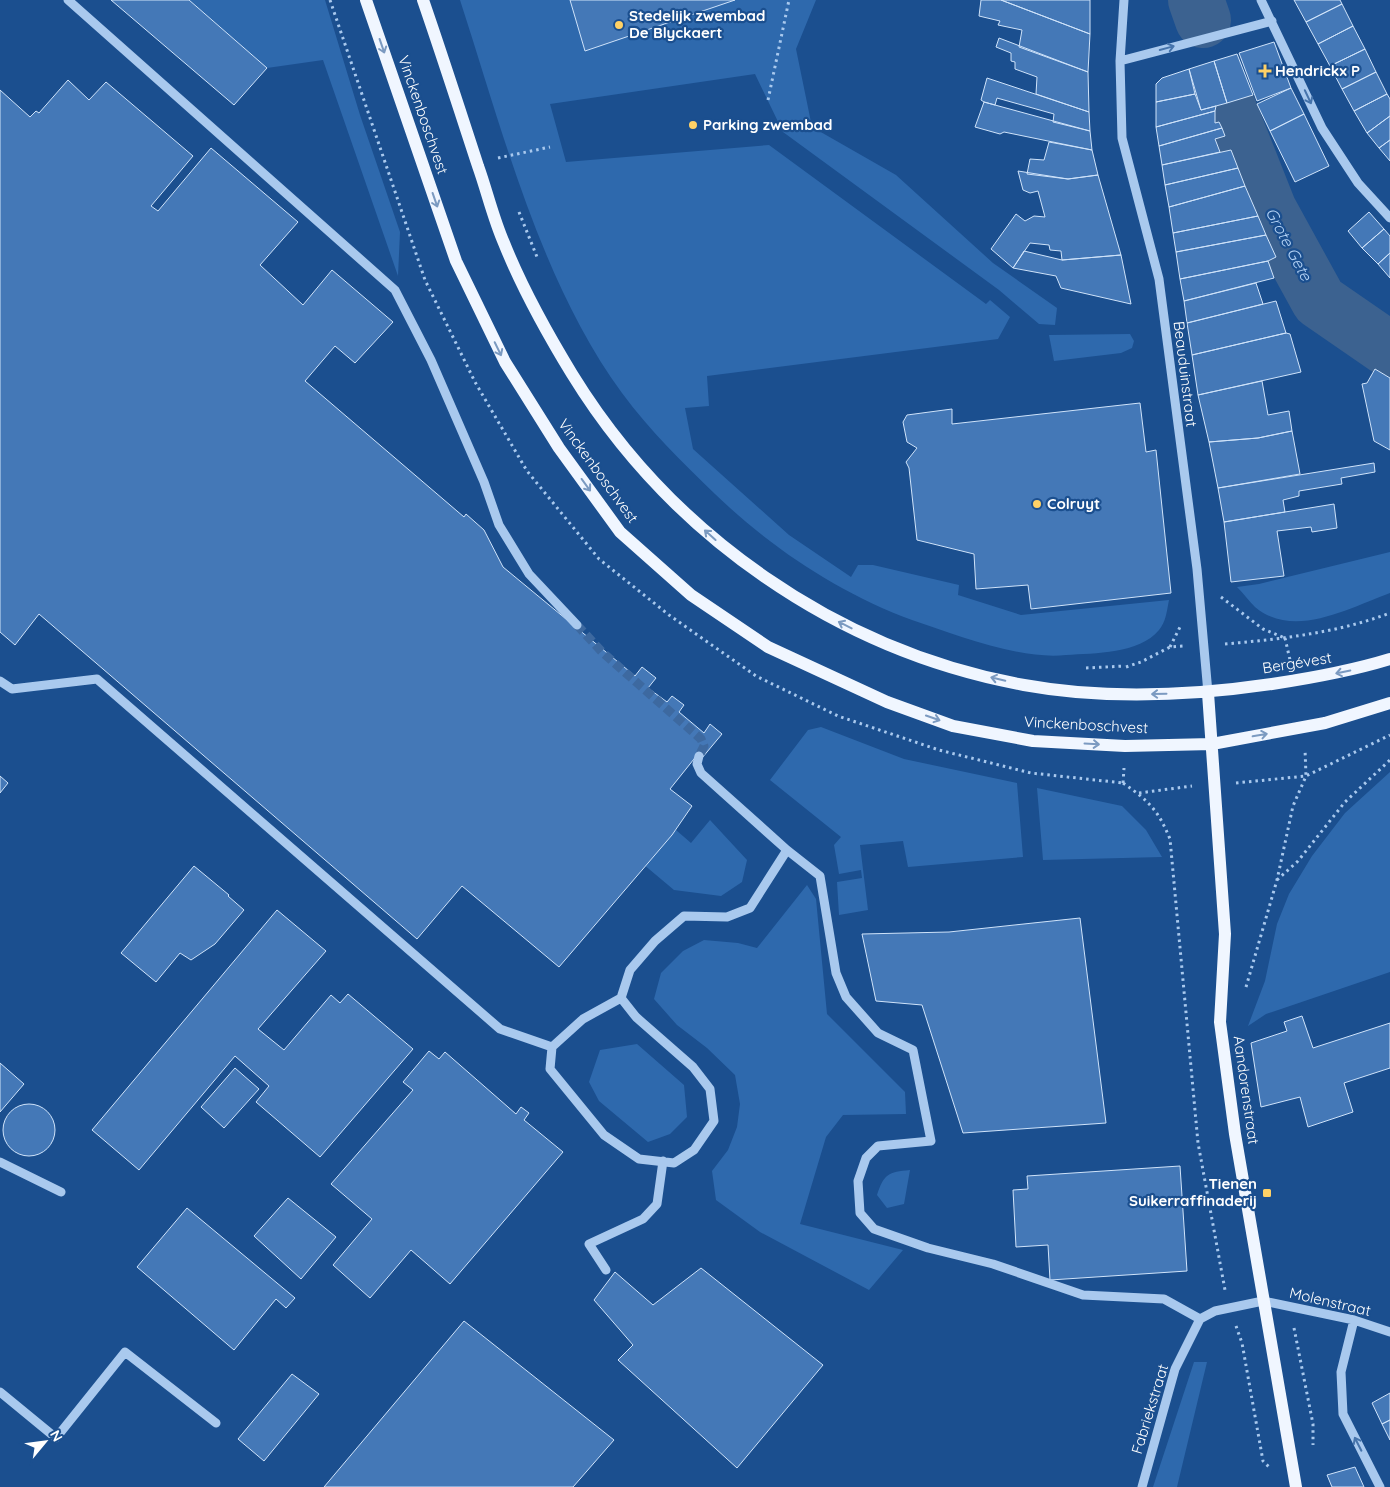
<svg xmlns="http://www.w3.org/2000/svg" width="1390" height="1487" viewBox="0 0 1390 1487" font-family="Quicksand,sans-serif">
<style>
.green{fill:#2e69ad}
.lines{fill:none;stroke-linecap:round;stroke-linejoin:round}
.river{stroke:#3c6290;stroke-width:56}
.building{fill:#4478b7;stroke:#cfe3fa}
.minor-tunnel{stroke:#3d69a0;stroke-width:9;stroke-dasharray:9 4.5;stroke-linecap:butt}
.path{stroke:#a9c9ee;stroke-width:3;stroke-dasharray:2.5 4;stroke-linecap:butt}
.minor{stroke:#a9c9ee;stroke-width:9}
.major{stroke:#f0f6ff;stroke-width:12}
.oneway{stroke:#7b9ac1}
.oneway2{stroke:#4674ac}
.poi-dot{fill:#ffd166;stroke:#1b4f8f;stroke-width:2}
.labels{text-anchor:middle;stroke-width:4.5;stroke-linejoin:round;paint-order:stroke}
.poi-label{font-size:15px;font-weight:bold;fill:#fff;stroke:#1b4f8f;text-anchor:start}
.street-label{font-size:15px;fill:#fff;stroke:#1b4f8f}
.water-label{font-size:16px;font-style:italic;fill:#b5d3f5;stroke:#1b4f8f}
</style>
<rect width="100%" height="100%" fill="#1b4f8f"/>
<path class="green" d="M189,0H325L360,115L400,232L398,276L323,60L267,68Z
M460,0H816L796,49L812,127L896,175L993,263L1057,308L1055,325L1039,324L999,290L783,132L755,74L550,104L566,162L769,145L986,304L990,300L1010,317L998,339L707,376L709,406L685,408L693,449L789,535L851,577L858,565H873L959,585L958,595L1021,615L1169,600C1167,610 1166,622 1159,630C1139,654 1095,653 1066,655C1020,660 956,635 912,620C839,593 771,548 715,494C682,462 650,431 622,393C541,283 502,129 460,0Z
M1130,334L1134,341L1132,348L1121,353L1054,361L1049,335Z
M1390,552V593C1351,607 1294,640 1255,607C1249,601 1243,593 1237,587L1259,584Z
M821,727L904,759L1017,783L1023,857L908,867L903,841L860,845L868,910L839,915L837,882L862,878L861,870L839,874L834,845L841,837L770,780L808,730Z
M1390,772V972L1266,1014L1248,1026L1265,981L1277,924L1289,894L1312,856L1345,813Z
M1037,788L1122,806L1146,830L1162,857L1043,860Z
M710,820L747,860L742,882L721,896L674,890L643,864L676,830L691,843Z
M807,885L816,899L827,1014L905,1092L906,1114L843,1115L826,1137L800,1224L903,1250L869,1290L760,1232L716,1200L712,1171L728,1150L737,1127L740,1104L735,1075L707,1048L677,1025L654,999L661,973L683,951L704,940L738,943L757,948Z
M637,1044L684,1085L687,1117L670,1134L648,1142L599,1101L589,1082L600,1050Z
M910,1170L904,1204L887,1208L877,1195C884,1174 888,1172 910,1170Z
M1194,1362H1207L1177,1487H1153Z"/>
<g class="lines">
<path class="river" d="M1196,0L1203,20
M1228,107L1269,210L1319,301L1390,350"/>
</g>
<path class="building" d="M111,0H189L267,68L234,105Z
M570,0H735L585,51Z
M981,0H1001L1090,34L1088,72L1019,47L1022,30L998,25L1000,21L979,16Z
M1001,0H1090V34Z
M1294,0H1340L1342,4L1306,22Z
M1342,4L1353,26L1318,44L1306,22Z
M1353,26L1365,49L1330,66L1318,44Z
M999,38L1088,72L1089,112L1036,94L1037,77L1015,69V62L1011,61V53L996,47Z
M1274,42L1291,88L1257,101L1239,53Z
M1365,49L1376,72L1342,89L1330,66Z
M1237,54L1253,95L1227,103L1214,61Z
M1214,61L1227,103L1201,110L1189,69Z
M1189,69L1195,94L1156,102V84L1162,78Z
M1376,72L1387,94L1354,111L1342,89Z
M987,78L1089,112L1090,131L1053,122L1054,114L997,98L995,105L984,102L981,100Z
M68,80L89,100L106,82L193,156L151,206L158,211L211,148L298,222L260,265L303,305L332,270L393,322L355,363L335,346L305,381L464,517L466,514L484,530L503,567L635,676L642,667L656,678L648,688L667,702L672,696L684,705L679,712L704,733L710,724L722,734L702,758L698,754L670,789L692,806L672,835L559,967L462,886L417,939L39,614L15,645L0,632V90L30,117L36,111L39,113Z
M1291,88L1304,114L1270,131L1257,104Z
M1195,94L1201,110L1216,106L1215,111L1156,127V102Z
M1387,94L1390,99V116L1367,133L1354,111Z
M984,102L1090,131L1092,150L1004,132L1000,134L975,127Z
M1215,111V123L1219,122L1222,128L1159,146L1156,127Z
M1304,114L1329,166L1295,182L1270,131Z
M1390,116V140L1379,148L1367,133Z
M1222,128L1225,136L1215,139L1220,152L1162,165L1159,146Z
M1390,140V161L1379,148Z
M1049,142L1092,150L1098,175L1068,179L1027,174L1030,159L1044,160Z
M1231,150L1238,168L1165,185L1162,165Z
M1238,168L1245,186L1169,207L1165,185Z
M1018,171L1068,179L1098,175L1121,255L1062,260L1061,251L1050,250L1049,245L1030,243L1013,268L991,249L1016,214L1025,221L1034,216L1045,217L1038,191L1030,193L1023,190Z
M1245,186L1258,216L1173,233L1169,207Z
M1369,212L1384,229L1362,248L1348,231Z
M1258,216L1266,235L1176,252L1173,233Z
M1384,229L1390,236V253L1378,264L1362,248Z
M1266,235L1276,257L1268,261L1180,279L1176,252Z
M1024,251L1062,260L1121,255L1131,304L1061,288L1056,276L1013,268Z
M1390,253V278L1378,264Z
M1268,261L1274,278L1184,301L1180,279Z
M1256,283L1263,304L1187,323L1184,301Z
M1276,301L1286,333L1192,355L1187,323Z
M1286,333L1290,334L1301,372L1198,395L1192,355Z
M1375,369L1390,378V450L1374,441L1362,384L1367,383Z
M1262,381L1268,415L1289,411L1292,431L1258,438L1209,442L1198,395Z
M1140,403L1146,452L1156,450L1171,593L1031,609L1028,585L976,589L974,554L917,540L909,468L906,462L917,448L907,442L903,422L907,415L952,409V424Z
M1292,431L1300,474L1218,488L1209,442L1258,438Z
M1374,463L1375,472L1341,478L1342,484L1299,491V496L1283,500L1285,512L1224,522L1218,488Z
M1334,504L1337,528L1312,532L1311,527L1277,531L1284,576L1231,582L1224,522Z
M0,776L8,783L0,793Z
M194,866L229,895L228,896L244,910L215,944L191,960L180,953L156,982L121,953Z
M277,910L326,951L258,1029L284,1050L331,995L340,1003L348,994L413,1049L320,1157L256,1102L269,1086L235,1056L139,1170L92,1130Z
M1080,918L1106,1123L963,1133L922,1005L876,1001L862,934L949,932Z
M1302,1016L1313,1048L1390,1023V1068L1344,1083L1353,1112L1308,1127L1300,1097L1261,1107L1251,1043L1287,1031L1284,1022Z
M429,1051L439,1059L445,1052L516,1114L521,1107L529,1113L524,1120L563,1152L450,1284L411,1250L370,1298L333,1265L372,1219L331,1184L413,1090L403,1082Z
M0,1063L24,1084L0,1112Z
M235,1068L259,1089L224,1128L201,1107Z
M3 1130a26 26 0 1 1 52 0a26 26 0 1 1-52 0Z
M1180,1166L1187,1271L1050,1280L1048,1245L1016,1247L1013,1190L1028,1189L1027,1176Z
M288,1198L336,1237L301,1279L254,1236Z
M187,1208L295,1298L286,1308L276,1299L234,1350L137,1267Z
M701,1268L823,1365L737,1468L618,1360L633,1345L594,1300L615,1272L653,1305Z
M464,1321L614,1440L573,1487H324Z
M292,1374L319,1394L264,1461L238,1439Z
M1390,1393V1420L1382,1424L1372,1403Z
M1390,1420V1440L1382,1424Z
M1355,1467L1364,1487H1332L1327,1475Z"/>
<g class="lines">
<path class="minor-tunnel" d="M577,625L602,652L701,739L704,746L699,756"/>
<path class="path" d="M330,0L425,280L475,382L527,471L599,559L669,615L756,676L838,716L939,750L1031,773L1123,783
M768,100L789,0
M498,158L550,147
M519,212L537,257
M1221,597L1263,629L1285,638
M1285,638L1290,660
M1225,644C1281,639 1337,633 1390,613
M1170,647L1180,627
M1126,667L1141,662L1170,647L1184,646
M1086,668L1125,666
M1123,783C1149,801 1158,810 1170,839L1198,1143L1225,1290
M1123,783L1124,768
M1236,783L1306,776L1390,735
M1139,793L1192,786
M1277,880L1298,861L1345,802L1390,760
M1246,987L1277,880L1293,806L1306,776L1305,749
M1236,1326L1242,1343L1263,1461L1269,1467
M1294,1328L1313,1424V1445"/>
<path class="minor" d="M68,0L395,290L431,360L484,482L499,525L529,574L577,625
M1124,0L1120,61L1122,138L1159,279L1197,569L1208,693
M1261,0L1322,128L1358,183L1390,218
M1120,61L1272,21
M0,681L12,689L97,679L500,1029L552,1047
M699,756L697,764L701,773L787,850L820,876L836,973L846,997L878,1033L913,1050L931,1141L878,1146L866,1158L858,1181L860,1213L874,1229L928,1248L993,1264L1083,1295L1164,1299L1200,1319
M621,998L583,1019L552,1047L550,1069L604,1135L639,1159L674,1163L694,1150L714,1121L710,1089L693,1067L636,1017L621,998L630,970L655,941L684,916L727,917L750,908L787,850
M0,1162L61,1192
M606,1270L589,1244L643,1219L657,1204L663,1161
M1354,1320L1341,1372L1343,1414L1380,1487
M0,1392L56,1438L125,1352L216,1423
M1142,1487L1175,1369L1200,1319L1215,1311L1263,1301L1354,1320L1390,1332"/>
<path class="major" d="M366,0L456,261L505,362L559,448L620,532L691,595L768,647L887,702L953,726L1033,741L1125,746L1212,744L1325,723L1390,703
M423,0C442,55 460,111 478,166C487,191 493,218 504,243C522,288 547,333 572,374C671,535 837,651 1024,685C1106,700 1190,696 1272,684C1312,678 1351,671 1390,659
M1208,693L1225,934L1220,1022L1235,1134L1296,1487"/>
</g>
<defs><path id="oneway-shaft" d="M-6 0H5M1.5-3L5.5 0L1.5 3" fill="none" stroke-width="1.6" stroke-linecap="round" stroke-linejoin="round" transform="scale(1.25)"/></defs>
<g class="oneway">
<use href="#oneway-shaft" transform="translate(382 46) rotate(71)"/>
<use href="#oneway-shaft" transform="translate(435 200) rotate(71)"/>
<use href="#oneway-shaft" transform="translate(498 349) rotate(64)"/>
<use href="#oneway-shaft" transform="translate(586 485) rotate(54)"/>
<use href="#oneway-shaft" transform="translate(710 535) rotate(-138)"/>
<use href="#oneway-shaft" transform="translate(845 625) rotate(-153)"/>
<use href="#oneway-shaft" transform="translate(1343 672) rotate(168)"/>
<use href="#oneway-shaft" transform="translate(998 679) rotate(-167)"/>
<use href="#oneway-shaft" transform="translate(1159 694) rotate(179)"/>
<use href="#oneway-shaft" transform="translate(933 718) rotate(19)"/>
<use href="#oneway-shaft" transform="translate(1260 735) rotate(-10)"/>
<use href="#oneway-shaft" transform="translate(1092 744) rotate(3)"/>
</g>
<g class="oneway2">
<use href="#oneway-shaft" transform="translate(1167 48) rotate(-15)"/>
<use href="#oneway-shaft" transform="translate(1308 97) rotate(65)"/>
<use href="#oneway-shaft" transform="translate(1358 1444) rotate(-117)"/>
</g>
<g class="poi-dot">
<circle cx="619" cy="25" r="5"/>
<path d="M1262.5 63.5h5v5h5v5h-5v5h-5v-5h-5v-5h5z"/>
<circle cx="693" cy="125" r="5"/>
<circle cx="1037" cy="504" r="5"/>
<rect x="1262" y="1188" width="10" height="10" rx="2.5"/>
</g>
<g class="labels">
<g class="poi-label">
<text x="629" y="21">Stedelijk zwembad<tspan x="629" dy="17">De Blyckaert</tspan></text>
<text x="1275" y="76">Hendrickx P</text>
<text x="703" y="130">Parking zwembad</text>
<text x="1047" y="509">Colruyt</text>
<text x="1257" y="1189" text-anchor="end">Tienen<tspan x="1257" dy="17">Suikerraffinaderij</tspan></text>
</g>
<g class="street-label">
<text transform="translate(423 115) rotate(71)" y="5">Vinckenboschvest</text>
<text transform="translate(1185 374) rotate(83)" y="5">Beauduinstraat</text>
<text transform="translate(598 471) rotate(54)" y="5">Vinckenboschvest</text>
<text transform="translate(1297 663) rotate(-9)" y="5">Bergévest</text>
<text transform="translate(1086 725) rotate(3)" y="5">Vinckenboschvest</text>
<text transform="translate(1246 1090) rotate(82)" y="5">Aandorenstraat</text>
<text transform="translate(1330 1302) rotate(13)" y="5">Molenstraat</text>
<text transform="translate(1150 1409) rotate(-73)" y="5">Fabriekstraat</text>
</g>
<g class="water-label">
<text transform="translate(1289 244) rotate(62)" y="6">Grote Gete</text>
</g>
</g>
<g transform="translate(45 1442) rotate(61)" stroke="#1b4f8f" stroke-width="4" paint-order="stroke">
<path d="M0-4L9 19L0 12L-9 19Z" fill="#ffffff"/>
<text y="-8" font-size="14" font-weight="bold" text-anchor="middle" fill="#ffffff">N</text>
</g>
</svg>
